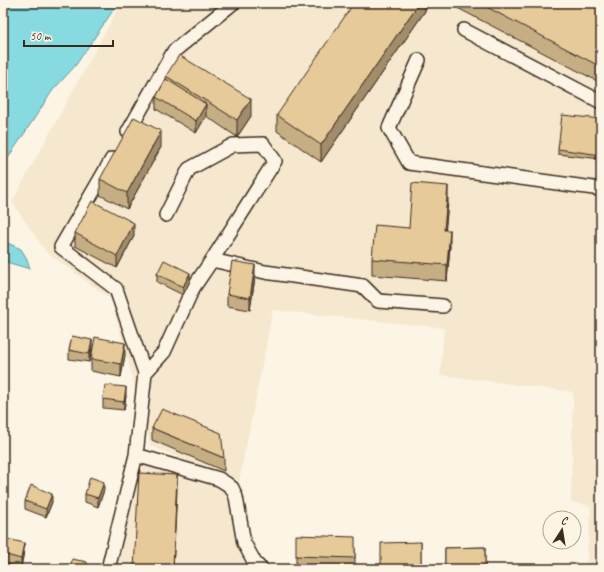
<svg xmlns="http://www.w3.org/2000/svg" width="604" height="572" viewBox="0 0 604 572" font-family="Caveat,sans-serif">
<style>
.built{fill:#f5e8ce}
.water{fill:#88dae1;stroke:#699493}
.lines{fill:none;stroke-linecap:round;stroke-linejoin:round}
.minor-casing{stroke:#3b2a1e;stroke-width:16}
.minor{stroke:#fcf5e5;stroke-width:13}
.wall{fill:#c6ae84;stroke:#3b2a1e}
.shaded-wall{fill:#a18d6c;stroke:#3b2a1e}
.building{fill:#e6ca9a;stroke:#3b2a1e}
</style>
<rect width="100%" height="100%" fill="#fcf5e5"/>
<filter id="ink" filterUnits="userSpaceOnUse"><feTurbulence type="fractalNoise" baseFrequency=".025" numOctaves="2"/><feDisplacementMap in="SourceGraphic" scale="8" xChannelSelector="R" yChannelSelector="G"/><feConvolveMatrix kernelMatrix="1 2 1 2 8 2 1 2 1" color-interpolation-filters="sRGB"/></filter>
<g filter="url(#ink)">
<path class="built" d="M126,3H601V569H586L591,506L571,502L573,392L440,375L444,328L273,310L239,482L151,446L111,299L46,252L12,202L117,10Z
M150,463L211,481L233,499L257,569H113L136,470Z"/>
<path class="water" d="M3,3H121L112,12L75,66L53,90L6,161L3,171Z
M3,241L21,249L27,259L30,269L3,261Z"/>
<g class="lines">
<g class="minor-casing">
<path id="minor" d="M464,30L601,102
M419,60L389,128L409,163L601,189
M128,132L174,51L233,3
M112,159L61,247L116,289L145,373L136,455L219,479L227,484L232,488L236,497L244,543L255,563L261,569
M166,215L189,169L233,145L263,144L275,161L212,260
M145,373L164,352L193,288L212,260L265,272L363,286L378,301L443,306
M108,569L136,455"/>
</g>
<use href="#minor" class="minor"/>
</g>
<path class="wall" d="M425,3V11L321,162L277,131V115Z
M448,3H601V83Z
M166,76L251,116L237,137L206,116L196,133L156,109V97L166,79Z
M601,119V159L558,154V149Z
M161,147L127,209L100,195V179Z
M448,202L445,230L450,246L447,281L372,275V259L409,228Z
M75,233L134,236L117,268L75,246Z
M157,274L190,281L183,295L157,282Z
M255,277L250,310L227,306V294Z
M92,348L89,362L69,359V350Z
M125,355L121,377L91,371V359Z
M126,396L124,410L103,408V399Z
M152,428L224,458V471L152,440Z
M104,490L98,507L85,502V494Z
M25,501L52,502L46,517L25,509Z
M3,541L24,551L21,567L3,563Z
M421,542V569H381Z
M485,547V569H445V548Z
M355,549V569L296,568V556Z"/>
<path class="shaded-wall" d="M419,3H425V11L321,162V145Z
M251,99V116L237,137V120Z
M206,104V116L196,133V121Z
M161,131V147L127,209V193Z
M448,186V202L444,246V230Z
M134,223V236L117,268V256Z
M450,230V246L447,281V265Z
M255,265V277L250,310V298Z
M190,273V281L183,295V287Z
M92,340V348L89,362V354Z
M125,343V355L121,377V364Z
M126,387V396L124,410V402Z
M177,475V491L173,569Z
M104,482V490L98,507V498Z
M52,494V502L46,517V509Z
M24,543V551L21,567V559Z"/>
<path class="building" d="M354,3H419L321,145L277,115Z
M479,3H601V67Z
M179,55L251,99L237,120L166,76Z
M166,79L206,104L196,121L156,97Z
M562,115L601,119V155L558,149Z
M134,117L161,131L127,193L100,179Z
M412,183L448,186L444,230H450L447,265L372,259L375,225L409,228Z
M92,201L134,223L117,256L75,233Z
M164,260L190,273L183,287L157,274Z
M232,261L255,265L250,298L227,294Z
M72,336L92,340L89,354L69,350Z
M95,337L125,343L121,364L91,359Z
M105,385L126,387L124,402L103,399Z
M162,409L221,433L224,458L152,428Z
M139,473L177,475L173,569H134Z
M90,477L104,482L98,498L85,494Z
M31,485L52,494L46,509L25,501Z
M296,535L355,537V558L296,556Z
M4,538L24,543L21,559L3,554V541Z
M421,542V568L381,569V543Z
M485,547V567L445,568V548Z
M72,559L87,562L86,569H70Z"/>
</g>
<rect width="604" height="572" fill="none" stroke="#fcf5e5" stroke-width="16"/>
<rect x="8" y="8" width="588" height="556" fill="none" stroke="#3b2a1e" stroke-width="1.5" filter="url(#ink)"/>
<g transform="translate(562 530) rotate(12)"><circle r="19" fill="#fcf5e5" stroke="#afa495"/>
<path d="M0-3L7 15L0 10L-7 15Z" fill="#3b2a1e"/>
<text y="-6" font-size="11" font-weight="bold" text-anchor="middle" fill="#3b2a1e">С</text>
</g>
<path d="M24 40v6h89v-6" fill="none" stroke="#3b2a1e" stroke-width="2"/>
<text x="30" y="40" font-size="12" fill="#3b2a1e" stroke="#fcf5e5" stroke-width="3" paint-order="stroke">50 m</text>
</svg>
